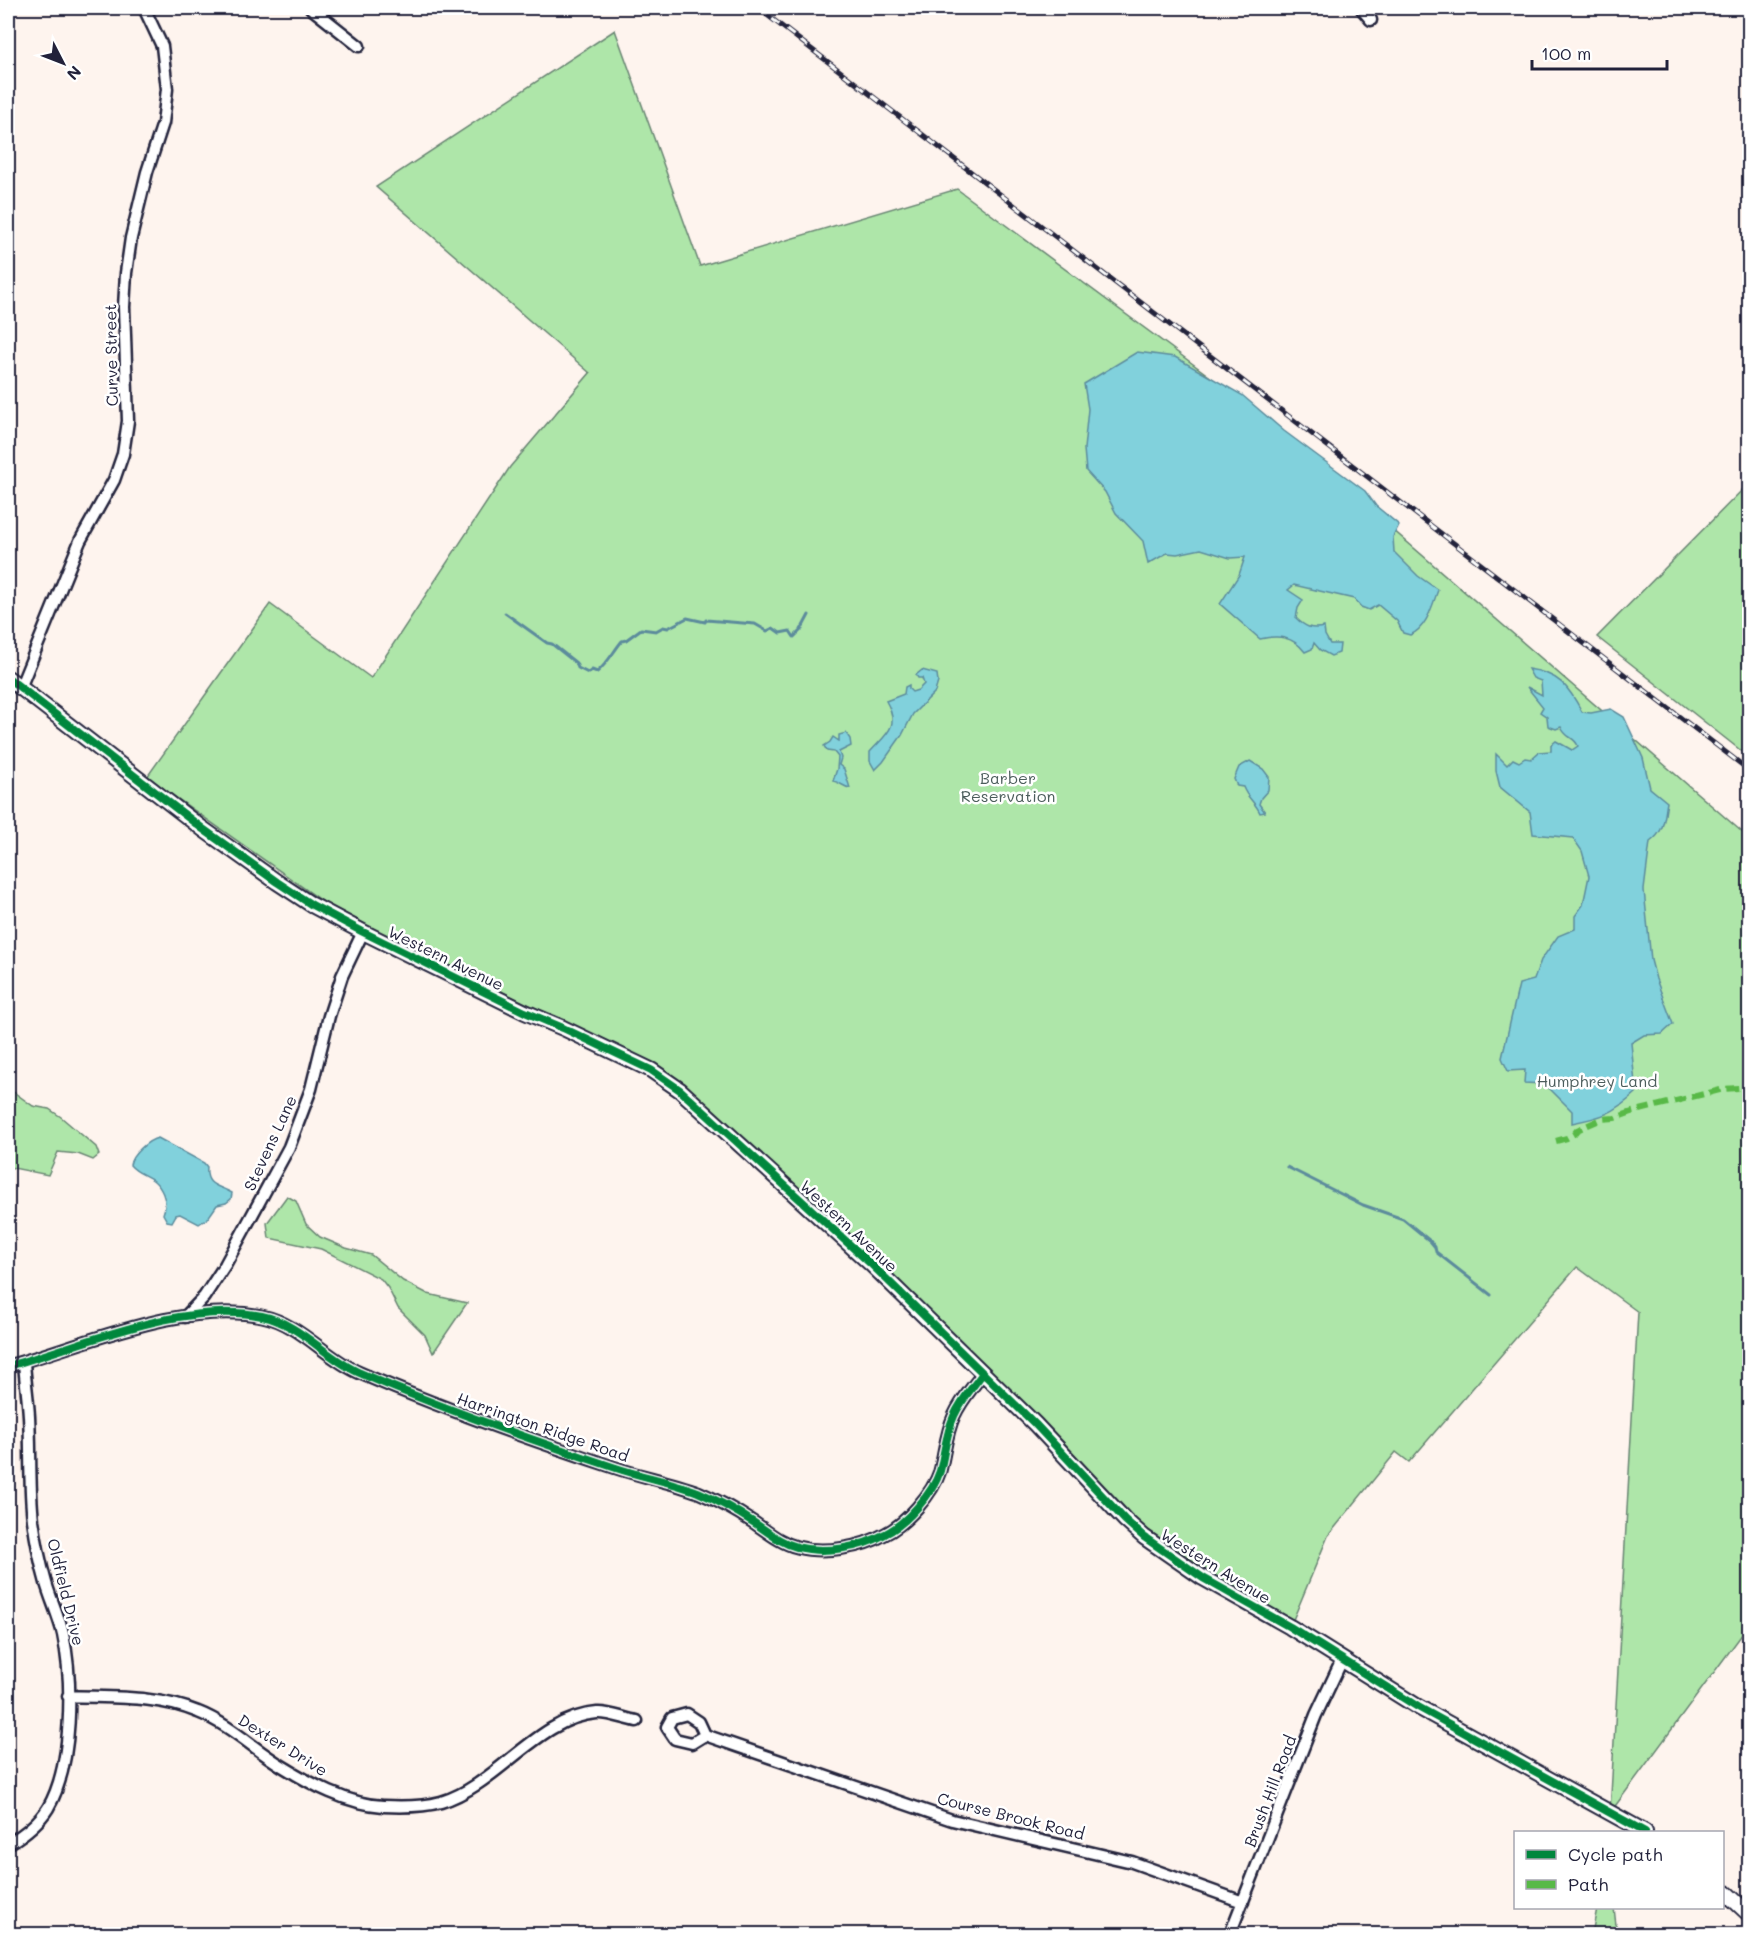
<svg xmlns="http://www.w3.org/2000/svg" width="1757" height="1942" viewBox="0 0 1757 1942" font-family="Mali,sans-serif">
<style>
.green{fill:#aee6a9;stroke:#688472;stroke-width:1.5}
.water{fill:#81d1dc;stroke:#5b8b9c;stroke-width:1.5}
.lines{fill:none;stroke-linecap:round;stroke-linejoin:round}
.stream{stroke:#5b8b9c;stroke-width:3}
.minor-casing{stroke:#22223b;stroke-width:15}
.tertiary-casing{stroke:#22223b;stroke-width:18}
.minor{stroke:#fff;stroke-width:10}
.tertiary{stroke:#fff;stroke-width:14}
.rail-casing{stroke:#22223b;stroke-width:5}
.rail{stroke:#fff;stroke-width:3;stroke-dasharray:9;stroke-linecap:butt}
.quiet{stroke:#58b947;stroke-width:6;stroke-dasharray:12 6;stroke-linecap:butt}
.cycleway-casing{stroke:#fff;stroke-width:11}
.cycleway{stroke:#00873e;stroke-width:8}
.labels{text-anchor:middle;stroke-width:5;stroke-linejoin:round;paint-order:stroke}
.street-label{font-size:16px;fill:#22223b;stroke:#fff}
.park-label{font-size:16px;fill:#4c5d5c;stroke:#fff}
</style>
<rect width="100%" height="100%" fill="#fef4ee"/>
<filter id="ink" filterUnits="userSpaceOnUse"><feTurbulence type="fractalNoise" baseFrequency=".0167" numOctaves="2"/><feDisplacementMap in="SourceGraphic" scale="12" xChannelSelector="R" yChannelSelector="G"/><feConvolveMatrix kernelMatrix="1 2 1 2 8 2 1 2 1" color-interpolation-filters="sRGB"/></filter>
<g filter="url(#ink)">
<path class="green" d="M615,30L700,266L957,189L1251,407L1749,838V1625L1610,1813L1638,1312L1577,1267L1409,1462L1396,1452L1328,1536L1290,1627L1144,1537L1034,1424L680,1090L598,1037L422,954L328,905L147,777L270,604L371,678L510,467L590,373L376,187Z
M1749,483V757L1597,637Z
M8,1088L33,1106L49,1109L61,1117L96,1147L99,1155L93,1160L78,1154L58,1152L48,1175L8,1167Z
M287,1196L296,1201L306,1224L320,1237L346,1248L371,1255L403,1281L428,1294L467,1303L433,1353L425,1335L398,1308L388,1288L381,1279L321,1249L269,1238L267,1223Z
M1597,1908H1614L1617,1934H1592Z"/>
<path class="water" d="M1137,352L1175,357L1242,395L1284,431L1365,491L1376,506L1399,525L1393,537L1394,552L1418,576L1438,590C1432,606 1427,628 1410,635L1403,633L1397,621L1378,605L1369,610L1361,607L1354,599L1294,585L1288,590L1303,600L1298,608L1296,618C1305,627 1311,630 1324,627L1325,635L1330,644H1340L1339,653L1331,656L1320,650L1314,643L1312,649L1305,652C1293,636 1278,635 1260,639L1220,604L1239,575L1245,557L1230,558L1201,549L1177,554L1167,553L1148,564L1143,541L1116,513L1105,492L1086,471L1084,449L1088,409L1084,384Z
M1528,669C1559,673 1569,687 1582,712L1591,713L1611,709L1624,717L1643,758L1650,788L1667,802C1664,819 1665,831 1650,842L1644,890L1651,960L1656,979L1673,1024L1662,1034L1644,1035L1631,1043L1636,1093C1613,1114 1602,1117 1572,1123V1111L1545,1084L1524,1083L1525,1070L1508,1071L1502,1058L1519,984L1534,980L1541,960L1558,936L1575,929V916L1583,905L1589,876L1582,851L1573,838L1533,834L1530,812L1500,787L1496,771V754L1507,765L1513,759L1519,762L1525,758L1531,759L1539,752L1551,751V745L1556,741L1572,750L1578,746C1574,736 1566,739 1561,727L1556,729L1548,726L1547,717L1540,712L1543,707L1527,687L1542,695L1541,681L1533,678Z
M922,670L937,674L938,682L935,692L913,714L902,735L883,762L875,770L870,761V752C886,734 901,727 886,701L904,694L905,687L909,685V689L912,692L918,690L924,684L922,678H918L916,675Z
M846,733L850,739L851,746L839,752L841,758L839,765L844,769L850,788C843,787 840,782 833,781L837,769L838,757L834,752L827,751L824,746L830,742L833,737L839,741V735Z
M1250,761L1263,769L1269,777L1268,790L1261,798L1259,804L1265,812L1260,813C1255,802 1247,798 1243,787L1237,786L1234,779L1239,767Z
M158,1138L204,1163L207,1167C205,1187 219,1185 232,1193L231,1199L226,1203L217,1205L208,1218L199,1224L180,1214L176,1215L172,1222L167,1221L163,1214C166,1206 166,1202 163,1194C155,1174 141,1178 130,1165C131,1155 148,1140 158,1138Z"/>
<g class="lines">
<path class="stream" d="M505,613L547,643L552,644L576,663L578,668L588,673L592,670L597,672C608,663 613,652 622,641L626,640L641,629L656,631L663,627L668,628L687,618L705,622L706,620L755,624L767,631L773,628L780,633L790,631L794,637L801,630L809,615
M1287,1167L1363,1205L1403,1219L1430,1241L1435,1247L1436,1252L1491,1295"/>
<g class="minor-casing">
<path id="minor" d="M311,8L359,46
M1361,8L1371,20
M20,688L80,541L114,480L123,454L128,421L124,307L126,273L131,238L147,172L163,123L167,89L162,46L144,8
M185,1317L204,1297L225,1265L289,1147L311,1089L329,1016L342,976L363,932
M8,1366C84,1345 182,1300 262,1316C301,1324 325,1358 360,1373C443,1409 529,1439 616,1468C643,1477 671,1482 698,1492C717,1500 735,1510 753,1522C767,1531 780,1543 797,1547C824,1554 861,1548 885,1534C906,1524 933,1493 940,1471C945,1452 946,1433 954,1416C961,1400 973,1387 983,1373
M68,1696C112,1698 157,1695 198,1712C229,1724 254,1749 282,1766C311,1784 347,1804 383,1806C402,1807 423,1807 441,1802C498,1785 538,1717 597,1713C609,1712 625,1719 637,1721
M705,1735L692,1743L675,1739L667,1727L672,1718L687,1714L699,1722L705,1735L952,1820L1132,1862L1243,1902
M8,1844C23,1835 38,1824 48,1808C73,1765 73,1682 63,1634C59,1617 51,1600 46,1583C40,1562 36,1541 33,1520C29,1486 31,1451 29,1416C28,1398 25,1380 24,1362
M1230,1934L1316,1715L1342,1660"/>
</g>
<g class="tertiary-casing">
<path id="tertiary" d="M8,678L203,829L277,882L312,905L363,932L525,1012L563,1028L651,1070L680,1090L871,1264L1035,1424L1125,1520L1144,1537L1203,1578L1290,1627L1418,1707L1645,1832
M1722,1889L1750,1915"/>
</g>
<use href="#minor" class="minor"/>
<use href="#tertiary" class="tertiary"/>
<g class="rail-casing">
<path id="rail" d="M758,8L1750,771"/>
</g>
<use href="#rail" class="rail"/>
<path class="quiet" d="M1556,1141L1567,1138L1574,1134L1577,1130L1602,1119L1615,1118L1632,1112L1724,1089L1750,1087"/>
<g class="cycleway-casing">
<path id="cycleway" d="M8,678L203,829L277,882L312,905L363,932L525,1012L563,1028L651,1070L680,1090L871,1264L1035,1424L1125,1520L1144,1537L1203,1578L1290,1627L1418,1707L1645,1832
M8,1366C84,1345 182,1300 262,1316C301,1324 325,1358 360,1373C443,1409 529,1439 616,1468C643,1477 671,1482 698,1492C717,1500 735,1510 753,1522C767,1531 780,1543 797,1547C824,1554 861,1548 885,1534C906,1524 933,1493 940,1471C945,1452 946,1433 954,1416C961,1400 973,1387 983,1373"/>
</g>
<use href="#cycleway" class="cycleway"/>
</g>
</g>
<g class="labels">
<g class="street-label">
<text transform="translate(111 355) rotate(-91)" y="6">Curve Street</text>
<text transform="translate(446 958) rotate(26)" y="6">Western Avenue</text>
<text transform="translate(270 1143) rotate(-65)" y="6">Stevens Lane</text>
<text transform="translate(849 1226) rotate(43)" y="6">Western Avenue</text>
<text transform="translate(543 1427) rotate(19)" y="6">Harrington Ridge Road</text>
<text transform="translate(1216 1566) rotate(32)" y="6">Western Avenue</text>
<text transform="translate(66 1592) rotate(76)" y="6">Oldfield Drive</text>
<text transform="translate(283 1745) rotate(32)" y="6">Dexter Drive</text>
<text transform="translate(1270 1791) rotate(-69)" y="6">Brush Hill Road</text>
<text transform="translate(1011 1816) rotate(14)" y="6">Course Brook Road</text>
</g>
<g class="park-label">
<text x="1008" y="784">Barber<tspan x="1008" dy="18">Reservation</tspan></text>
<text x="1597" y="1087">Humphrey Land</text>
</g>
</g>
<rect width="1757" height="1942" fill="none" stroke="#fff" stroke-width="30"/>
<rect x="15" y="15" width="1727" height="1912" fill="none" stroke="#22223b" stroke-width="2" filter="url(#ink)"/>
<rect x="1514" y="1831" width="210" height="78" fill="#ffffff" stroke="#a7a7b1" stroke-width="1.5"/>
<rect x="1526" y="1850" width="30" height="9" fill="#00873e" stroke="#a7a7b1" stroke-width="1.5"/>
<text x="1568" y="1861" font-size="18" fill="#22223b">Cycle path</text>
<rect x="1526" y="1880" width="30" height="9" fill="#58b947" stroke="#a7a7b1" stroke-width="1.5"/>
<text x="1568" y="1891" font-size="18" fill="#22223b">Path</text>
<g transform="translate(63 63) rotate(132)" stroke="#ffffff" stroke-width="4.5" paint-order="stroke">
<path d="M0-4.5L10 22L0 15L-10 22Z" fill="#22223b"/>
<text y="-9" font-size="16" font-weight="bold" text-anchor="middle" fill="#22223b">N</text>
</g>
<path d="M1532 60v9h135v-9" fill="none" stroke="#22223b" stroke-width="3"/>
<text x="1541" y="60" font-size="18" fill="#22223b" stroke="#ffffff" stroke-width="4.5" paint-order="stroke">100 m</text>
</svg>
